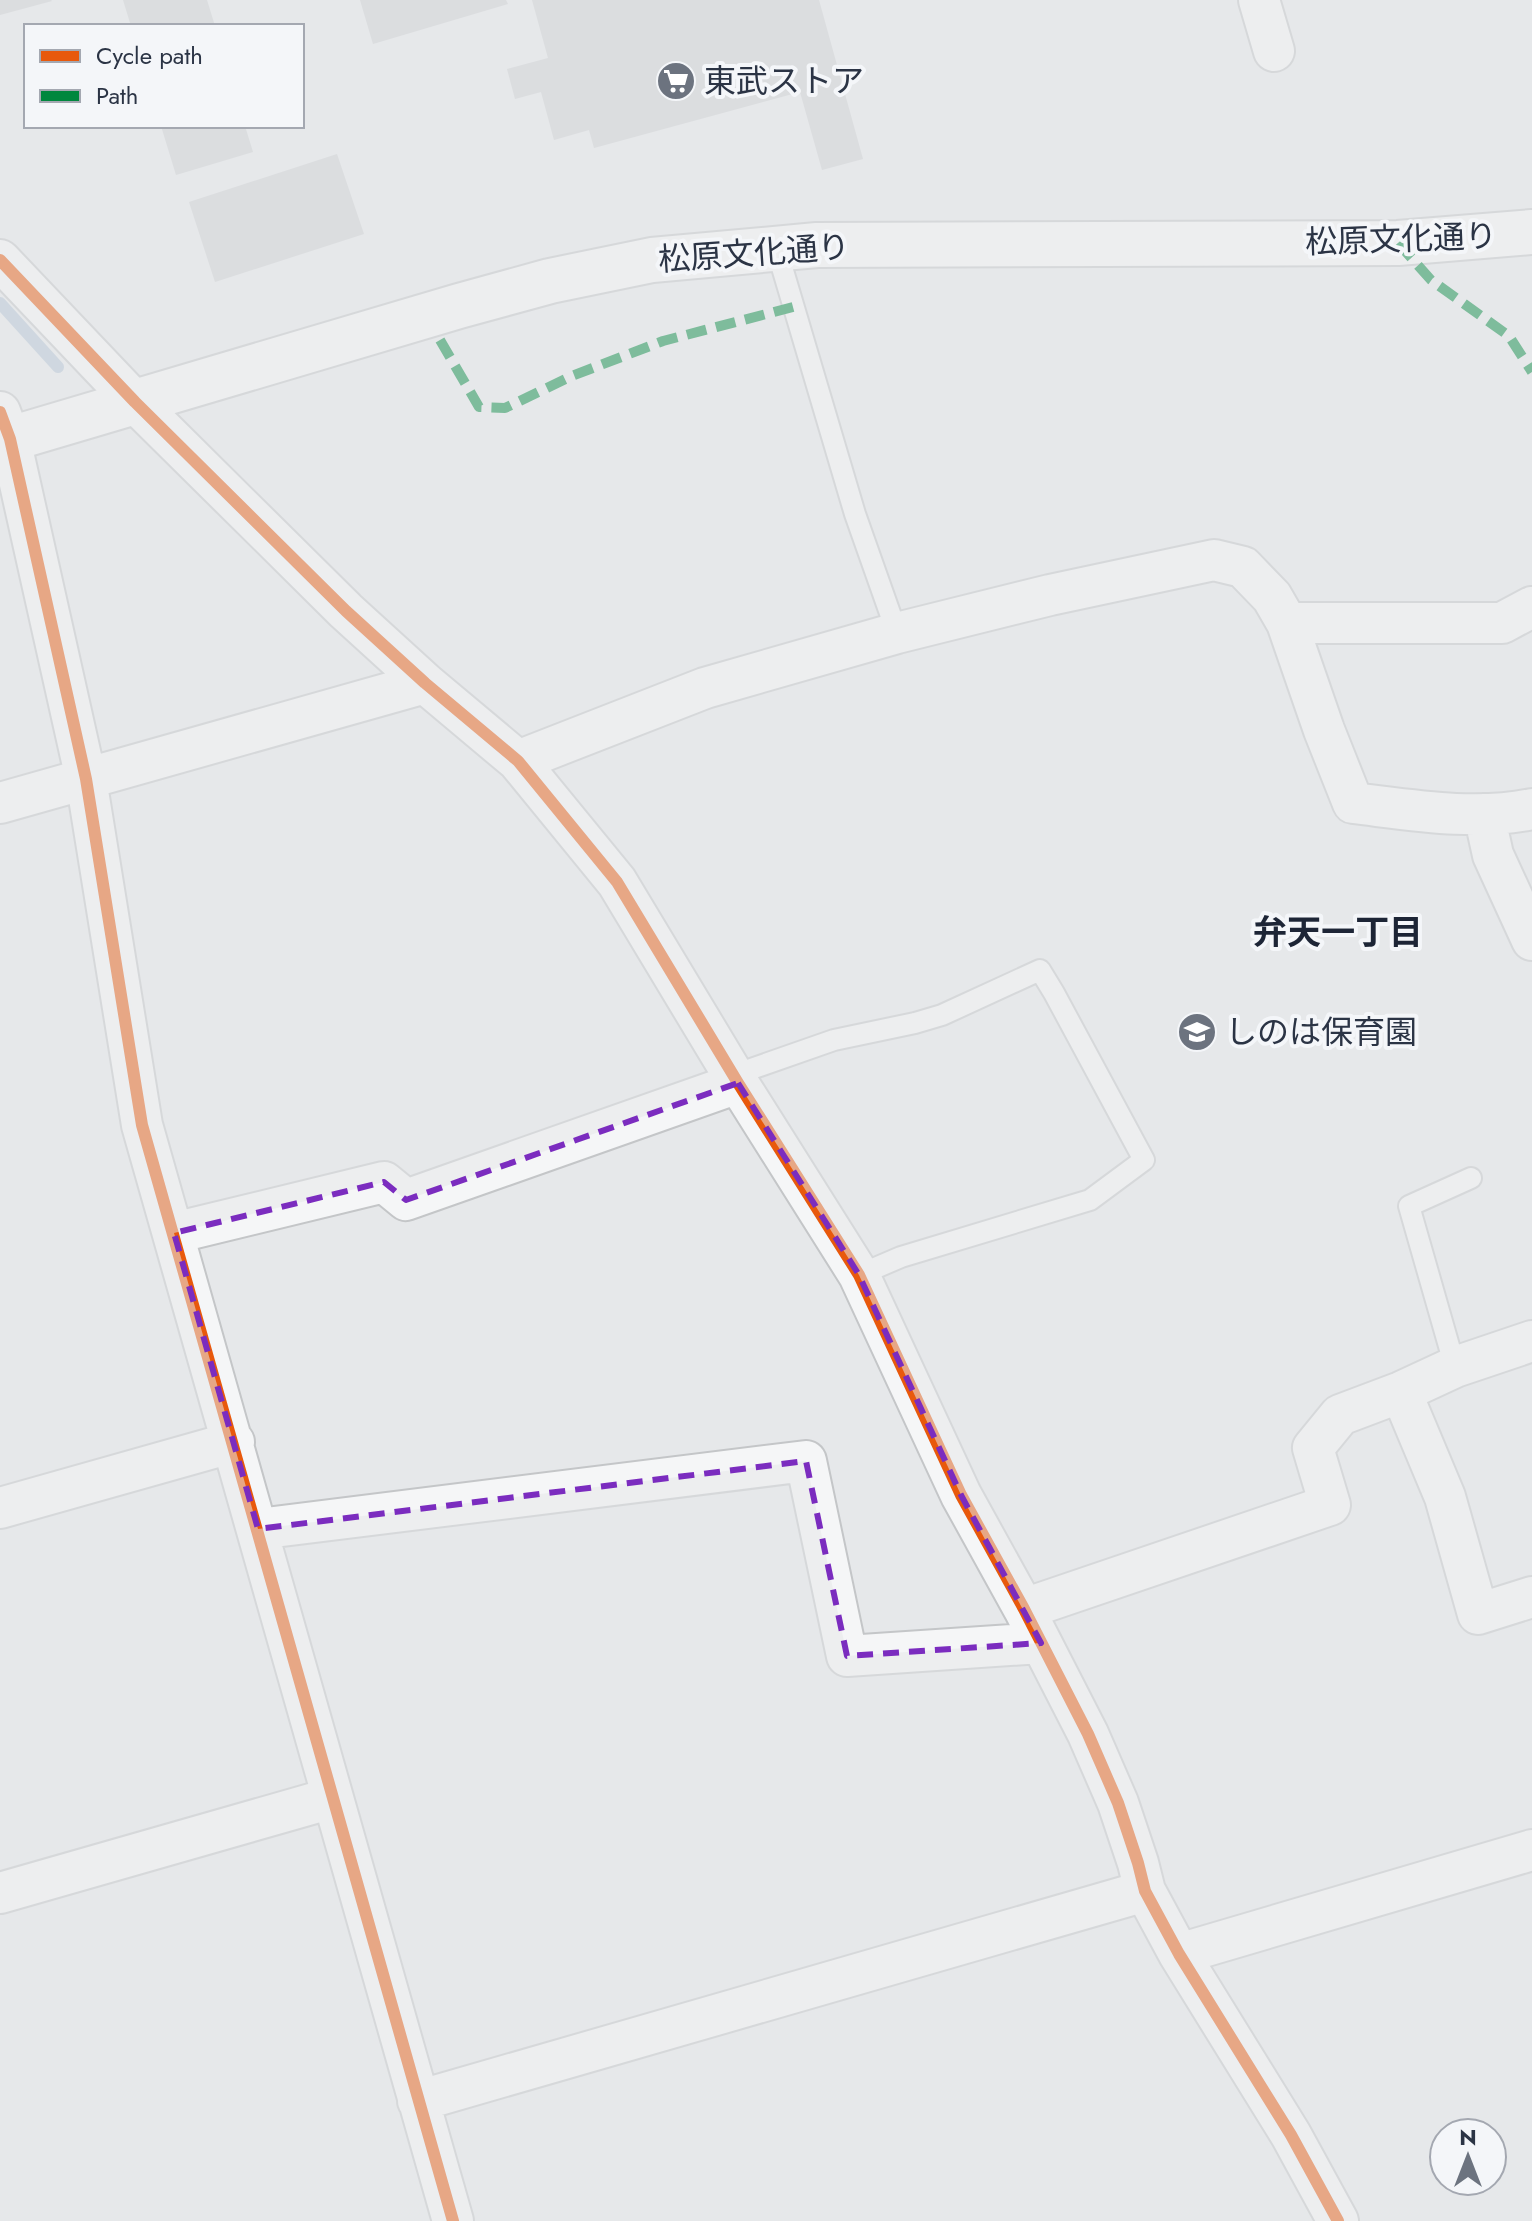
<svg xmlns="http://www.w3.org/2000/svg" width="1532" height="2221" viewBox="0 0 1532 2221" font-family="Jost,'Noto Sans JP',sans-serif">
<style>
.lines{fill:none;stroke-linecap:round;stroke-linejoin:round}
.stream{stroke:#b4c4d5;stroke-width:12}
.building{fill:#ced0d3}
.service-casing{stroke:#c4c6c8;stroke-width:24}
.minor-casing{stroke:#c4c6c8;stroke-width:44}
.tertiary-casing{stroke:#c4c6c8;stroke-width:48}
.service{stroke:#f5f6f7;stroke-width:20}
.minor{stroke:#f5f6f7;stroke-width:40}
.tertiary{stroke:#f5f6f7;stroke-width:44}
.quiet{stroke:#00873e;stroke-width:10;stroke-dasharray:20 10;stroke-linecap:butt}
.cycleway-casing{stroke:#f4f6f9;stroke-width:17}
.cycleway{stroke:#e8590c;stroke-width:12}
.marked{fill:none;stroke:#7b2cbf;stroke-width:6;stroke-dasharray:16 10;stroke-linejoin:round}
.labels{text-anchor:middle;stroke-width:8;stroke-linejoin:round;paint-order:stroke}
.poi-label{font-size:32px;fill:#2b3445;stroke:#f4f6f9;text-anchor:start}
.street-label{font-size:32px;fill:#2b3445;stroke:#f4f6f9}
.neighbourhood-label{font-size:34px;font-weight:bold;fill:#1d2536;stroke:#f4f6f9}
</style>
<rect width="100%" height="100%" fill="#e6e8ea"/>
<g class="lines">
<path class="stream" d="M0,303L58,367"/>
</g>
<path class="building" d="M0,0H51L52,1L0,15Z
M123,0H207L215,26H131Z
M360,0H506L508,4L373,44Z
M532,0H819L863,159L822,170L800,92L594,148L589,130L554,140L541,92L515,99L507,69L548,58Z
M161,126H245L253,152L176,175Z
M337,154L364,234L215,282L189,202Z"/>
<g class="lines">
<g class="service-casing">
<path id="service" d="M776,247L855,514L897,633
M734,1075L834,1040L915,1023L942,1015L1040,970L1054,993L1144,1160L1090,1200L901,1257L859,1275
M1455,1367L1409,1206L1471,1178"/>
</g>
<g class="minor-casing">
<path id="minor" d="M1259,0L1274,51
M0,260L135,402L346,611L425,683L518,761L617,882L738,1083L859,1275L961,1495L1024,1609L1088,1734L1118,1803L1138,1863L1145,1891L1179,1954L1291,2135L1338,2221
M0,412L10,439L86,779L142,1125L453,2221
M1287,623H1502L1532,607
M518,761L705,688L897,633L1050,595L1214,560L1243,567L1272,597L1287,623L1324,730L1353,803C1412,810 1474,821 1532,809
M0,803L425,683
M1484,814L1493,855L1532,940
M174,1233L384,1182L406,1200L738,1083
M1401,1392L1445,1497L1478,1614L1532,1597
M0,1508L234,1442
M258,1529L806,1461L847,1656L1041,1643
M1024,1609L1330,1505L1313,1448L1340,1415L1401,1392L1455,1367L1532,1341
M0,1893L332,1798
M1179,1954L1532,1850
M418,2101L1145,1891"/>
</g>
<g class="tertiary-casing">
<path id="tertiary" d="M0,442L459,306L550,281L652,260L817,245L1398,243L1532,232"/>
</g>
<use href="#service" class="service"/>
<use href="#minor" class="minor"/>
<use href="#tertiary" class="tertiary"/>
<path class="quiet" d="M1398,243L1431,280L1509,336L1532,372
M440,340L479,407L505,408L572,376L663,341L793,307"/>
<g class="cycleway-casing">
<path id="cycleway" d="M0,260L135,402L346,611L425,683L518,761L617,882L738,1083L859,1275L961,1495L1024,1609L1088,1734L1118,1803L1138,1863L1145,1891L1179,1954L1291,2135L1338,2221
M0,412L10,439L86,779L142,1125L453,2221"/>
</g>
<use href="#cycleway" class="cycleway"/>
</g>
<path d="M0 0H1532V2221H0ZM738,1083L859,1275L961,1495L1041,1643L847,1656L806,1461L258,1529L174,1233L384,1182L406,1200Z" fill="#e6e8ea" fill-opacity=".55" fill-rule="evenodd"/>
<path class="marked" d="M738,1083L859,1275L961,1495L1041,1643L847,1656L806,1461L258,1529L174,1233L384,1182L406,1200Z"/>
<defs>
<g id="supermarket-disc" transform="scale(2)"><circle r="9.5" fill="#6c737f" stroke="#f4f6f9"/><path d="M-6-5.5h2.5l.6 2H6L4.5 2H-2.5L-4.4-4H-6ZM-1.5 3.2a1.3 1.3 0 1 0 .1 0ZM3 3.2a1.3 1.3 0 1 0 .1 0Z" fill="#fff"/></g>
<g id="school-disc" transform="scale(2)"><circle r="9.5" fill="#6c737f" stroke="#f4f6f9"/><path d="M0-5L7-2L0 1L-7-2ZM-4 1L0 2.5L4 1V4Q0 6-4 4Z" fill="#fff"/></g>
</defs>
<g fill-rule="evenodd">
<use href="#supermarket-disc" x="676" y="81"/>
<use href="#school-disc" x="1197" y="1032"/>
</g>
<g class="labels">
<g class="poi-label">
<text x="704" y="92">東武ストア</text>
<text x="1225" y="1043">しのは保育園</text>
</g>
<g class="street-label">
<text transform="translate(1401 239) rotate(-2)" y="11">松原文化通り</text>
<text transform="translate(754 253) rotate(-4)" y="11">松原文化通り</text>
</g>
<g class="neighbourhood-label">
<text x="1338" y="944">弁天一丁目</text>
</g>
</g>
<rect x="24" y="24" width="280" height="104" fill="#f4f6f9" stroke="#a4a8b1" stroke-width="2"/>
<rect x="40" y="50" width="40" height="12" fill="#e8590c" stroke="#a4a8b1" stroke-width="2"/>
<text x="96" y="64" font-size="24" fill="#2b3445">Cycle path</text>
<rect x="40" y="90" width="40" height="12" fill="#00873e" stroke="#a4a8b1" stroke-width="2"/>
<text x="96" y="104" font-size="24" fill="#2b3445">Path</text>
<g transform="translate(1468 2157)"><circle r="38" fill="#f4f6f9" stroke="#a4a8b1" stroke-width="2"/>
<path d="M0-6L14 30L0 20L-14 30Z" fill="#6c737f"/>
<text y="-12" font-size="22" font-weight="bold" text-anchor="middle" fill="#2b3445">N</text>
</g>
</svg>
